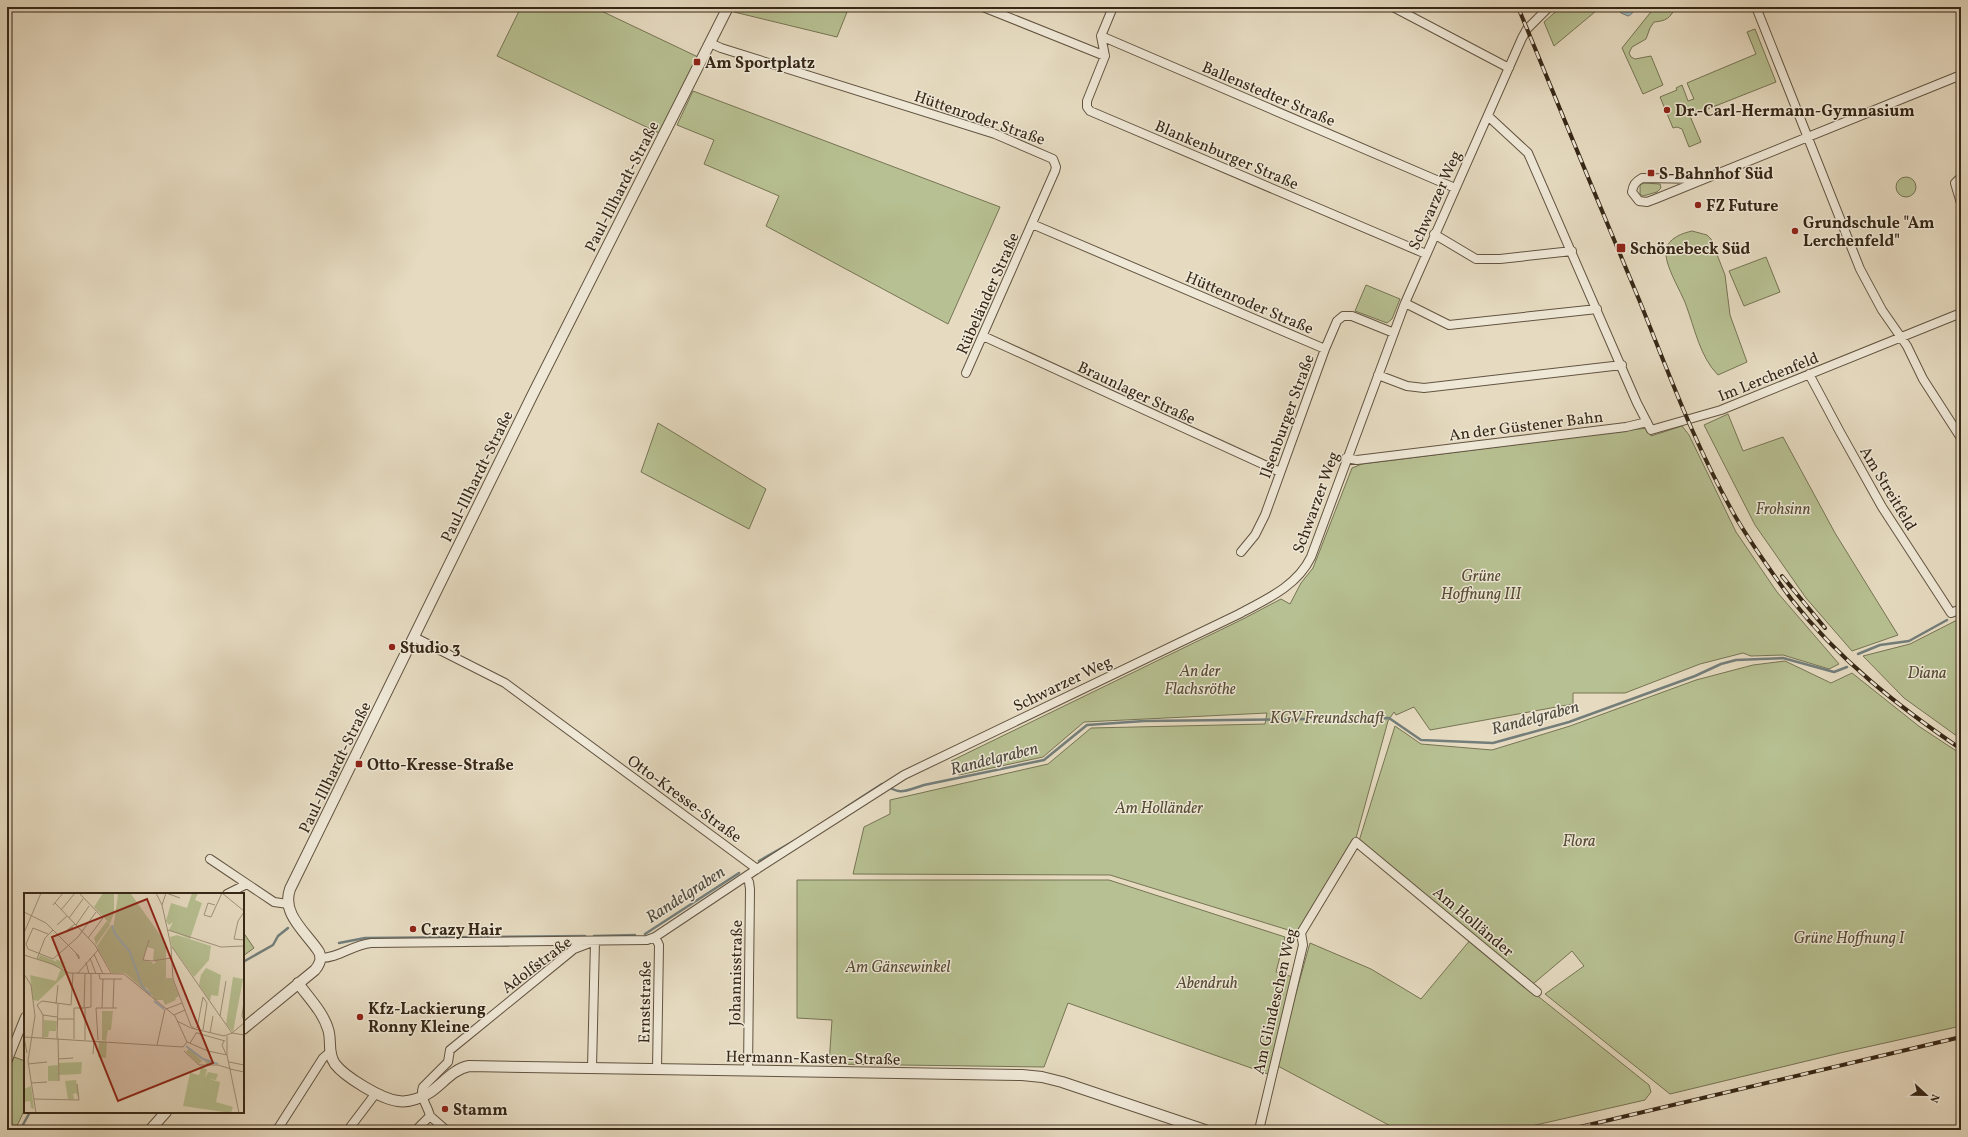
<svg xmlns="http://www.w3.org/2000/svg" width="1968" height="1137" viewBox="0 0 1968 1137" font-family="Vollkorn,serif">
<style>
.green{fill:#b7c092;stroke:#767454}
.water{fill:#9cb8be;stroke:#737e7b}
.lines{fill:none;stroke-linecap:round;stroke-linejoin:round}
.stream{stroke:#737e7b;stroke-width:2.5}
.minor-casing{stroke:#625441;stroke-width:10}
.tertiary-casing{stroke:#625441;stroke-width:12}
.minor{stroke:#efe8d7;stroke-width:8}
.tertiary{stroke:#efe8d7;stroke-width:10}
.rail-casing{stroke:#362716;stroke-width:4}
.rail{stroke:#efe8d7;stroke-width:2.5;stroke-dasharray:8;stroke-linecap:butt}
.poi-dot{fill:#8f2418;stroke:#efe8d7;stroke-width:1.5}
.labels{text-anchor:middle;stroke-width:3;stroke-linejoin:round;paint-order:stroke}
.poi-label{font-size:16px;font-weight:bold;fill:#362716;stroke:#efe8d7;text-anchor:start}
.street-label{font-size:16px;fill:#362716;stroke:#efe8d7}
.park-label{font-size:16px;font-style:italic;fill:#564d35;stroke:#efe8d7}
.water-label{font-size:17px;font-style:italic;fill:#504b40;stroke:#efe8d7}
.inset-river{fill:none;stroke:#9cb8be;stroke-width:2}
.inset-road{fill:none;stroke:#a0937d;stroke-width:1}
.view{fill:#8f2418;fill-opacity:0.15;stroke:#8f2418;stroke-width:2}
.inset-edge{fill:none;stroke:#362716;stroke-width:2}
</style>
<rect width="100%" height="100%" fill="#e6dbc1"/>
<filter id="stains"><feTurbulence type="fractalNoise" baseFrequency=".005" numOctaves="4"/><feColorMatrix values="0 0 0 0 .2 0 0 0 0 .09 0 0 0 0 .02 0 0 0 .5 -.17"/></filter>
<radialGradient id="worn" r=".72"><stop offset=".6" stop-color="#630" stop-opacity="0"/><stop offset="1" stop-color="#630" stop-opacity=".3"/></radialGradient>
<path class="green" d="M521,7H593L698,57L659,133L497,56Z
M736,7H849L837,37L734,12Z
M1561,7H1594L1596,11L1554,46L1544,22Z
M1664,7H1675C1671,18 1666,21 1654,22L1650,28L1646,39L1632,47L1629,53L1631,57L1635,59L1651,56L1663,85L1643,94L1622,48L1654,8L1661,12Z
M1755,29L1776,82L1690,116L1701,142L1689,147L1682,129L1677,127L1673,128L1660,97L1677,90L1676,88L1682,85L1688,101L1694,99L1687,83L1756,54L1747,32Z
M693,91L1000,207L948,324L766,226L779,196L704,164L714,140L677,125Z
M1896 187a10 10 0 1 1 20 0a10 10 0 1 1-20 0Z
M1644,183L1660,184L1661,188L1657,192L1643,196L1640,194V185Z
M1692,231L1707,235L1711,239L1725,275L1730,315L1747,362L1718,375C1700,357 1695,329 1686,305C1681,291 1664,265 1666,250C1668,238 1683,233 1692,231Z
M1766,257L1780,292L1744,306L1729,271Z
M1366,285L1400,299L1392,319L1387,323L1355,311Z
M1728,414L1743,451L1783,437L1835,533L1898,635L1852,651L1806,598L1755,525L1704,425Z
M658,423L766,489L749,529L641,472Z
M1682,426L1689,435L1736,532L1777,592L1839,664L1829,669L1783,655L1751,656L1743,653L1700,664L1625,693H1573V704L1430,730L1414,707L1396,715L1394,712L1388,721L1356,838L1298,933L1110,875L853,874L864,827L890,814V800L1048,764L1091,728L1265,724L1267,713L1084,722L1043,757L959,775L951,761L1243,619L1281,599L1290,604L1301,583L1313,568L1352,468L1362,464L1647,428L1651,436Z
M1961,618V739L1904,698L1863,656L1910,644Z
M1785,661L1831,683L1852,673L1920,727L1961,754V1026L1840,1053L1670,1094L1545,994L1584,966L1572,951L1533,984L1359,841L1395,726L1421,744L1492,750L1570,726L1696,680L1753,665Z
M797,880H1109L1285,937L1276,972L1293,977L1268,1074L1068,1003L1044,1067L829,1064L832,1020L797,1018Z
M243,932L254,948L243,956Z
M1471,939L1539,997L1649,1085L1651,1092L1645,1100L1514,1130H1398L1276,1065L1310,943L1371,969L1421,999Z
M14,1057L25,1061V1109L15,1130H7V1074Z"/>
<path class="water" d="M1617,7H1634C1634,11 1632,15 1628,16L1621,13Z"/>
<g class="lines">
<path class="stream" d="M1858,654L1880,645L1909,641L1947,620
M845,808L882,784C902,795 902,792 924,785L1044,760L1087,725L1144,721L1389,718L1421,740L1493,743L1569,722L1695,676L1721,664L1736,660L1783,658L1834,672L1847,667
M759,861L794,841
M645,934L739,873
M594,936L635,935
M339,943L365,938L585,936
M243,962L273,945L278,936L288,928
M20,1130L30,1112"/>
<g class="minor-casing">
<path id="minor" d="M983,7L1105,56
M1113,7L1101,36L1455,188
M1393,7L1509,68
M1756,7L1860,269L1882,310L1907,346L1923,379L1961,438
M1101,36L1105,56L1087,101V107L1090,111L1426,254
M710,43L721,48L995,134L1053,159L1056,167L1055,171L966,373
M1488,116L1528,153L1637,403L1651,430L1721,410L1961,313
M1961,177L1955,183L1961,203
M1702,179L1642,178C1635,182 1633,185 1632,192L1639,201L1647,202L1655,199L1961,75
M1032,224L1325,349
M1434,234L1476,259H1500L1572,251
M1405,303L1449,325L1597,309
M983,336L1280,472
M1809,374L1840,432L1882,507L1951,613L1961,609
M1378,375L1407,386L1424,388L1622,365
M1346,458L1357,460L1626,427L1647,422
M1241,552L1255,535L1265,515L1325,349L1337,321L1343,316H1352L1394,333
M414,637L505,683L757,869
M210,859L274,902L288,904
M746,877L749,882L750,889L748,1071
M227,894L247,884
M655,937L659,945L657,1069
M321,958C339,958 352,945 371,943L647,940L655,937L757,869L904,775L1239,614C1267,599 1297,586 1311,557L1405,303L1522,38L1527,29L1549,7
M7,1062L25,1017
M430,1116L446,1130
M277,1130L323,1058L330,1052
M348,1130L376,1093
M416,1130L430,1116C428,1106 419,1097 423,1087L448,1062L450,1050L574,949L595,941L592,1068
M1259,1130L1303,945L1301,933L1356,842L1537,992"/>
</g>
<g class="tertiary-casing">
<path id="tertiary" d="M298,983C308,997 323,1012 328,1029C332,1040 327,1053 335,1064C345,1077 381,1099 398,1101C404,1102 410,1101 416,1099C438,1093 448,1070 469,1066L1022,1075L1042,1077L1062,1082L1205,1130
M243,1029L315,970C320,964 322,959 319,952C306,932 281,914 290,889L533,394L728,7
M150,1130L166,1112"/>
</g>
<use href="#minor" class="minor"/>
<use href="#tertiary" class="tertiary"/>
<g class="rail-casing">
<path id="rail" d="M1518,7C1558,105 1599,204 1640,302C1669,374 1696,448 1735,516C1752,545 1772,573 1792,600C1838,659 1899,707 1961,749
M1782,576L1825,628
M1567,1130L1961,1037"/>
</g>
<use href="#rail" class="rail"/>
</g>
<g class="poi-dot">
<rect x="693" y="58" width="8" height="8" rx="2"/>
<circle cx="1667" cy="110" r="4"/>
<rect x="1647" y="169" width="8" height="8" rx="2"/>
<circle cx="1698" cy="205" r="4"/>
<circle cx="1795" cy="231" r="4"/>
<rect x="1616" y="243" width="10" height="10" rx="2"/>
<circle cx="392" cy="647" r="4"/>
<rect x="355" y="760" width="8" height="8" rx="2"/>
<circle cx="413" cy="929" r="4"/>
<circle cx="360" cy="1017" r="4"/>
<circle cx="445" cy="1109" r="4"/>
</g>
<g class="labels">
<g class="poi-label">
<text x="705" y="68">Am Sportplatz</text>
<text x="1675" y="116">Dr.-Carl-Hermann-Gymnasium</text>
<text x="1659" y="179">S-Bahnhof Süd</text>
<text x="1706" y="211">FZ Future</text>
<text x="1803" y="228">Grundschule "Am<tspan x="1803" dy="18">Lerchenfeld"</tspan></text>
<text x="1630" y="254">Schönebeck Süd</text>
<text x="400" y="653">Studio 3</text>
<text x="367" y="770">Otto-Kresse-Straße</text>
<text x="421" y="935">Crazy Hair</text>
<text x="368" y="1014">Kfz-Lackierung<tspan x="368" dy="18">Ronny Kleine</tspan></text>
<text x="453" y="1115">Stamm</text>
</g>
<g class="street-label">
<text transform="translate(1269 93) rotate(23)" y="6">Ballenstedter Straße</text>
<text transform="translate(980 117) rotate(19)" y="6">Hüttenroder Straße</text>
<text transform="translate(1227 154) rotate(23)" y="6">Blankenburger Straße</text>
<text transform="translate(621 186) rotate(-63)" y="6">Paul-Illhardt-Straße</text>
<text transform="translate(1434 200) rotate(-66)" y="6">Schwarzer Weg</text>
<text transform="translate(987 293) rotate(-66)" y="6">Rübeländer Straße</text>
<text transform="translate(1250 302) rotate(23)" y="6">Hüttenroder Straße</text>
<text transform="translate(1768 376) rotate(-22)" y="6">Im Lerchenfeld</text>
<text transform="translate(1137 392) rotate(25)" y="6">Braunlager Straße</text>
<text transform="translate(1286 416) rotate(-70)" y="6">Ilsenburger Straße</text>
<text transform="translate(1526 425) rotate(-7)" y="6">An der Güstener Bahn</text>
<text transform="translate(476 476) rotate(-64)" y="6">Paul-Illhardt-Straße</text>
<text transform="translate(1889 488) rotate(59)" y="6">Am Streitfeld</text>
<text transform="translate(1315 502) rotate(-70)" y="6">Schwarzer Weg</text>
<text transform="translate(1062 683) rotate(-26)" y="6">Schwarzer Weg</text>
<text transform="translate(334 767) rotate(-64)" y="6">Paul-Illhardt-Straße</text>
<text transform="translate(685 798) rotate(36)" y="6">Otto-Kresse-Straße</text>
<text transform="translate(1474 921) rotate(40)" y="6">Am Holländer</text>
<text transform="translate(536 964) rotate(-37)" y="6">Adolfstraße</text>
<text transform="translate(735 973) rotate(-89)" y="6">Johannisstraße</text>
<text transform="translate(1274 1001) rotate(-77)" y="6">Am Glindeschen Weg</text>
<text transform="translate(644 1002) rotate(-89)" y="6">Ernststraße</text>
<text transform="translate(813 1057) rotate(1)" y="6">Hermann-Kasten-Straße</text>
</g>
<g class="park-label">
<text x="1783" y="514">Frohsinn</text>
<text x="1481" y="581">Grüne<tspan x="1481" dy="18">Hoffnung III</tspan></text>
<text x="1200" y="676">An der<tspan x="1200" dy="18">Flachsröthe</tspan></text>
<text x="1927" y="678">Diana</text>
<text x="1327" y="723">KGV Freundschaft</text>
<text x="1159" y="813">Am Holländer</text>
<text x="1579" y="846">Flora</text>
<text x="1849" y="943">Grüne Hoffnung I</text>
<text x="898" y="972">Am Gänsewinkel</text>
<text x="1207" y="988">Abendruh</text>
</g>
<g class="water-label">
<text transform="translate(1535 717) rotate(-15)" y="6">Randelgraben</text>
<text transform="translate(994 758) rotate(-14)" y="6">Randelgraben</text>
<text transform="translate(685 894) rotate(-33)" y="6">Randelgraben</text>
</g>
</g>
<g transform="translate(24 893)">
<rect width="220" height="220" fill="#e6dbc1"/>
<path d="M79,0H90V20L86,31L70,14ZM91,0L107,1L142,50V85H148L155,103L151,105L152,107L141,112L139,107H131L123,95L118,93L112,78L118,93L126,102L101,80H88L74,56L73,53L87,32L89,36L94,2ZM123,54L130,56L129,67L132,69L129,71L128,69L119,67ZM168,0H174L171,7L178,10L166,46L145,37L149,29L145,32L142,28L147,10L163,15ZM83,28L86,32L72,52L70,45ZM153,42L187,53L185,67L170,84L148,54L146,44ZM16,62L33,69L31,66L43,71L46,68L43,71L39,70V76L14,66ZM182,75L197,82L194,103L187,102L186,108L175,92L177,82ZM37,76L43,80L14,108L9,107L6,82L32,88ZM209,84L219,86L209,139L202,131ZM78,118H89L87,137H84L82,148L78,147ZM20,127L33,128L32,138H25L24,144H20ZM75,148L83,149L82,165L74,164ZM165,155L178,168L188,169V171L182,172V168H178L175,171L162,159ZM58,169L57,181L35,182V170ZM34,172L35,188H24V173ZM177,175L183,176L181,185L184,179L194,181L192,187L185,186L196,189L192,209L209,214L207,220L159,213L166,180L175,182ZM52,187L55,205L52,200L49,201L50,206H44L41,188ZM7,193L10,216L7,215L6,208L0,209V196Z" fill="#b7c092" fill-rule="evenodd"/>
<path class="inset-river" d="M88,32L91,41L106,59L118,93L127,102M130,108L140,116M162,153L179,166L194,171"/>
<path class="inset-road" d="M55,0L79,25L64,45M132,0L138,12L147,53L149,86L167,133L171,136M142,0L156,5M198,0L220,18M31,10L71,52L87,80M29,12L39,0M138,12L142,0M191,12L184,10L180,22L187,24L198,0M37,17L51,0M0,19L22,30L55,63V66L52,60M220,19L214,28L210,46L220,47M45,25L59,6M33,32L43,23M52,32L65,13M49,34L42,38L51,31M144,37L197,54L220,53M0,40L17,0M24,41L9,35L2,51L4,56L29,66L54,44L72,19M125,47L119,67L128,68L147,65M148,54L196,123M70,61L79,81M0,62L28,71L45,80L100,81L151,123L163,149M66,65L72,81M13,66L21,45L29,37M0,68V81L7,92L11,123L4,168L12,220M62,69L65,81M54,80L74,57M75,81L76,86H98M202,88L196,123L208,140M179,104L183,110L179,137M220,109L218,123L220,127M32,111L34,92M60,115L67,114V81M78,115L79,86M89,115L90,86M142,116L158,110M19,122L33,124M150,122L161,117M33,126H50M153,128L167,135L200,143L208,140L220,130M173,135L179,104M173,140L201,148M186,140L189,123M208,140L220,142M203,143V162L215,220M0,144L159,154L163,149M0,144L3,160M19,145V122L13,112L18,108L47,112L49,80M33,145L34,111M34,145L35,188M50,146V115H60L61,81M61,147V115M74,147L72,115H93M200,148L198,152L202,161M163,149L184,158L203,162M166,150L173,139M133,152L141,116M160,158L175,172H194L207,176M69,161L70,147M34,166L49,165M205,169L220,172M4,171L23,169M206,176L220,179M7,190L23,189M10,206L55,207L53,191"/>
<path class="view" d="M123,6L189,170L94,208L28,44Z"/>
<rect width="220" height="220" class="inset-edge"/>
</g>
<rect width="1968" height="1137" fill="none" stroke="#e6dbc1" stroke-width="24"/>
<rect x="8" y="8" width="1952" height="1121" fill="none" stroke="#362716" stroke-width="2"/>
<rect x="12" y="12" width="1944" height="1113" fill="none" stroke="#362716"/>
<g transform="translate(1926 1095) rotate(112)" stroke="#efe8d7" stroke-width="3" paint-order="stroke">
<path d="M0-3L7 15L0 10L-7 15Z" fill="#362716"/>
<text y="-6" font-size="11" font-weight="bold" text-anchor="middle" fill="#362716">N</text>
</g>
<rect width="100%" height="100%" filter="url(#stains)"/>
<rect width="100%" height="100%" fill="url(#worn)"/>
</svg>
